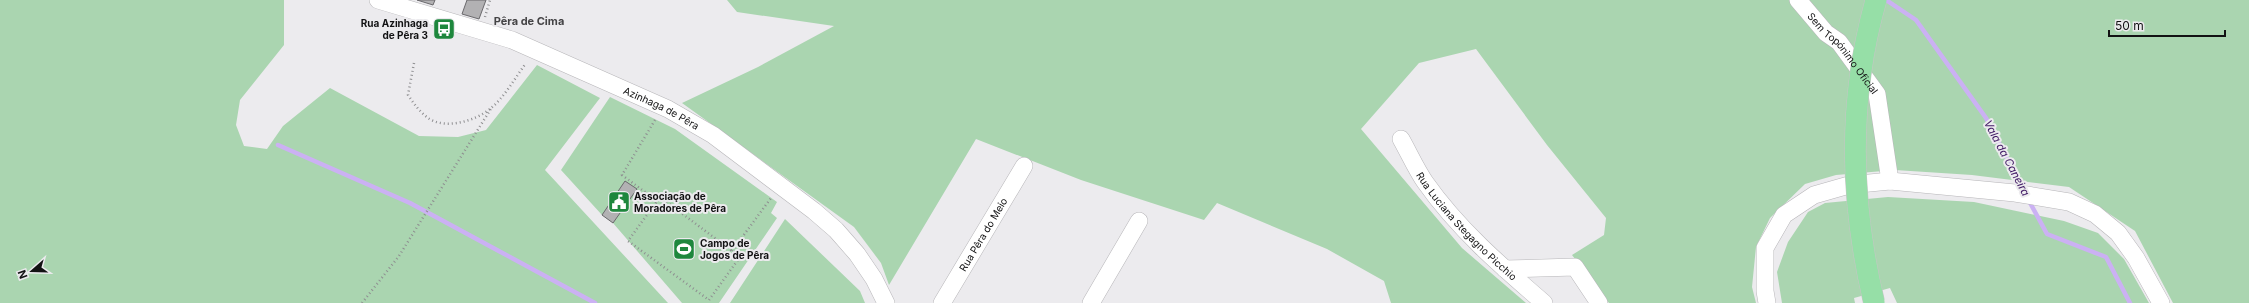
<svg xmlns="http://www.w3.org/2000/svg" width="2249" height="303" viewBox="0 0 2249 303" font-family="Inter,sans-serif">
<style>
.green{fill:#aad5b0}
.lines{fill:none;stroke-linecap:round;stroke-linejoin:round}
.stream{stroke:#cbb1f3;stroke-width:4.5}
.building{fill:#b2b1b3;stroke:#6a696c}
.minor-casing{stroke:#b7b6b9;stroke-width:18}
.path{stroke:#8e8e90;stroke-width:2.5;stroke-dasharray:1 3;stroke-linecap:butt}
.minor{stroke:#fff;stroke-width:17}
.major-bridge-casing{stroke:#c6c6c6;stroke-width:22;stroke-linecap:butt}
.major-bridge{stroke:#96dfa7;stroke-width:21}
.labels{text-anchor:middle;stroke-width:4;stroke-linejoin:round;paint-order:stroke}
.poi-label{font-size:10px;font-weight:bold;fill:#121213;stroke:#ecebee;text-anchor:start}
.street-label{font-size:10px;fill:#121213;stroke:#ecebee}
.neighbourhood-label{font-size:11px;font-weight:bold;fill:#454446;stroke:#ecebee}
.water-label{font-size:11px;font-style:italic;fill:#3e1763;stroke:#ecebee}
</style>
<rect width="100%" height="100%" fill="#ecebee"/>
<path class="green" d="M0,0H284V45L240,100L236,125L244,146L267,149L283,126L330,88L419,136L458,137L486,130L537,65L600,98L545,170L668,303H0Z
M727,0H2249V303H2173L2135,231L2069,187L1972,175L1895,170L1836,175L1805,184L1770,218L1756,247L1752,287L1756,303H1609L1572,255L1604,235L1606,218L1547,145L1476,49L1419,63L1361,129L1462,248L1526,303H1391L1384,281L1327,249L1217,203L1204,220L1081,180L976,139L889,285L881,263L854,227L682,103L758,67L834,26L737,12Z
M610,97L675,129L777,202L771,213L777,218L719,303H682L613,223L602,215L561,170Z
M1888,197L1974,202L2064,221L2098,233L2124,259L2149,303H1897L1890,288L1854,298L1855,303H1782L1777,272L1788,242L1808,212L1825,203Z
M785,219L860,291L865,303H730Z"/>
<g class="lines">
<path class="stream" d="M1886,0L1916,20L1986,118L2024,191
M278,145L410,203L595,303
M2028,199L2047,234L2106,257L2130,303"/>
</g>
<path class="building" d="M417,0H435L433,5Z
M467,0H486L479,19L462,14Z
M625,181L637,189L613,223L602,215Z"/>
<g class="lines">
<g class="minor-casing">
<g id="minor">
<path id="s1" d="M378,0L512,40L668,109L713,135L814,211L836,230L857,254L874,279L886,303"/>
<path id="s2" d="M1798,0L1826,33L1839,42L1877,94L1890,181"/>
<path id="s3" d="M1401,139C1409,153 1416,169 1425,182C1458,229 1501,266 1544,303"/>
<path d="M1505,269L1575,267L1599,303"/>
<path id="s4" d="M942,303L1024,166"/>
<path d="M1091,303L1139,221"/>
<path d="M1767,303L1765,291V248L1784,215L1814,195L1849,185L1890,181L2015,193L2069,202L2095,214L2118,233L2136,258L2161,303"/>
</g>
</g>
<path class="path" d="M485,17L490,0
M414,63L408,95C414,104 420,112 428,118C445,130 475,121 490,109C504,98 515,78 526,63
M655,120L622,175L657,201
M660,197L740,257L709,300L628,241Z
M732,251L771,198
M362,303L399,256L492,107"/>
<use href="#minor" class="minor"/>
<g class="major-bridge-casing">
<path id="major-bridge" d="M1874,302C1850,202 1848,99 1876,0"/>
</g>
<use href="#major-bridge" class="major-bridge"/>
</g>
<defs>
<g id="bus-square" transform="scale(1.15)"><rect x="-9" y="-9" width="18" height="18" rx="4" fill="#1e873d" stroke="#ecebee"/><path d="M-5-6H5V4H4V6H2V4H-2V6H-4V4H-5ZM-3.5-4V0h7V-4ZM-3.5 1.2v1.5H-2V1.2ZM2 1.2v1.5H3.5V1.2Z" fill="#fff"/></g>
<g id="civic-square" transform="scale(1.15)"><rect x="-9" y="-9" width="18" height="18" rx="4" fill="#1e873d" stroke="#ecebee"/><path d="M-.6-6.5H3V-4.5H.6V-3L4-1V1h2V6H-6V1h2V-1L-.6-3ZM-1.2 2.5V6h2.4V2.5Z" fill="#fff"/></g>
<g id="stadium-square" transform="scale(1.15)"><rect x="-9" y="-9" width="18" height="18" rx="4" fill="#1e873d" stroke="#ecebee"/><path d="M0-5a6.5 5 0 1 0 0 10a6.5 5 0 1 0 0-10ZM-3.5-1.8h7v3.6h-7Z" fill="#fff"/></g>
</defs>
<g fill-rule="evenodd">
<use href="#bus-square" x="444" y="29"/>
<use href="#civic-square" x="619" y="202"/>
<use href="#stadium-square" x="684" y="249"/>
</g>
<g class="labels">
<g class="poi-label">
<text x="428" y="27" text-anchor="end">Rua Azinhaga<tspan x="428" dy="12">de Pêra 3</tspan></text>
<text x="634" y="200">Associação de<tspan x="634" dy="12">Moradores de Pêra</tspan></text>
<text x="700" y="247">Campo de<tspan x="700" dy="12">Jogos de Pêra</tspan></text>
</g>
<g class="street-label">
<text dy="4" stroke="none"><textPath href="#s2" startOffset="70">Sem Topónimo Oficial</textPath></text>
<text dy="4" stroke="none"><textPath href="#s1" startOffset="304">Azinhaga de Pêra</textPath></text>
<text dy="4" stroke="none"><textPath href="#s3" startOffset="110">Rua Luciana Stegagno Picchio</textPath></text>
<text dy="4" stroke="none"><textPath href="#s4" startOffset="80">Rua Pêra do Meio</textPath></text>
</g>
<g class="neighbourhood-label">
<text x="529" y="25">Pêra de Cima</text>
</g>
<g class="water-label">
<text transform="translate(2007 158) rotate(62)" y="4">Vala da Caneira</text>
</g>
</g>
<g transform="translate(32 271) rotate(250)" stroke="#ecebee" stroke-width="3" paint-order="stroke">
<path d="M0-3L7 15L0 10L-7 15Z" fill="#121213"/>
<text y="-6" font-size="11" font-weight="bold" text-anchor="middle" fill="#121213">N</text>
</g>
<path d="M2109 30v6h116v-6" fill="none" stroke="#121213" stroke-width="2"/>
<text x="2115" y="30" font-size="12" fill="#121213" stroke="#ecebee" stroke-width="3" paint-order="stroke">50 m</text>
</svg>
